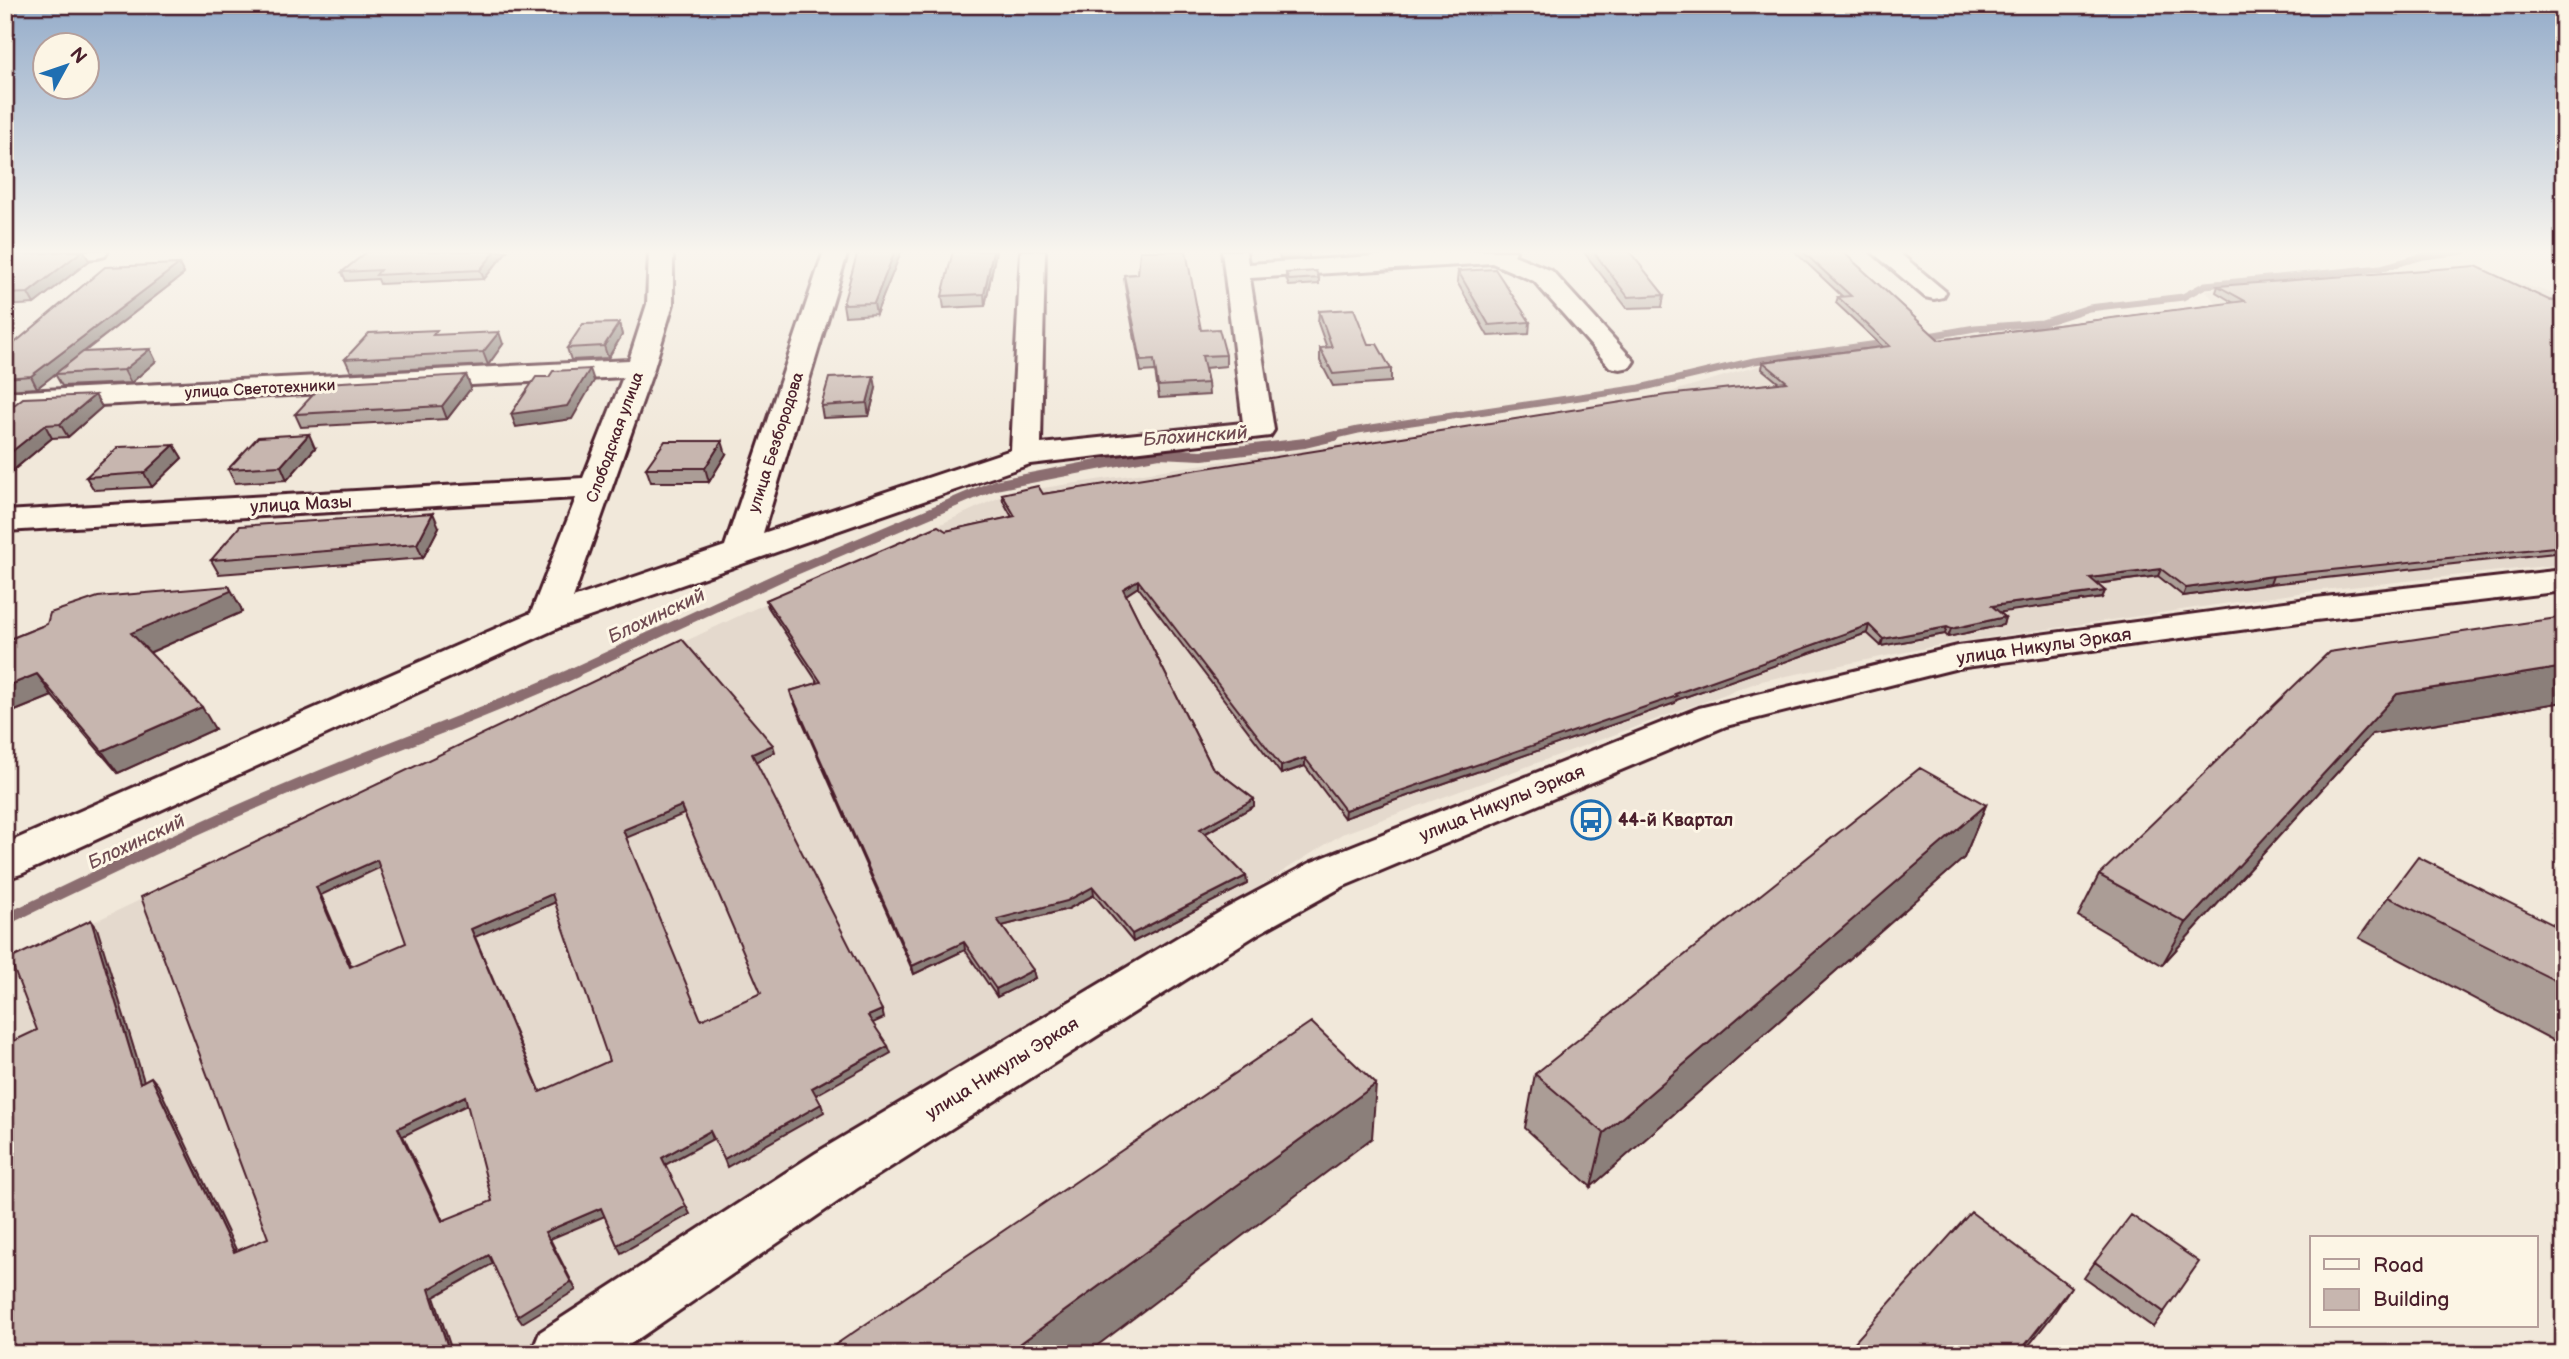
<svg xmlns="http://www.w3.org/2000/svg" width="2569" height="1359" viewBox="0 0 2569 1359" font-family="'Balsamiq Sans',sans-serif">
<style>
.built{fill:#e4d9cd}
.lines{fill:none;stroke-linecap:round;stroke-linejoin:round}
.stream-far2{stroke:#8b6d6f;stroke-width:7}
.stream-far1{stroke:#8b6d6f;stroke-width:10}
.stream{stroke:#8b6d6f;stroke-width:11}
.minor-casing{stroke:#4a1f2b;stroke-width:6}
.minor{fill:#fcf5e5;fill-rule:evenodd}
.wall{fill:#ab9d96;stroke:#4a1f2b;stroke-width:2}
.shaded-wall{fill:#8b7f7a;stroke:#4a1f2b;stroke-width:2}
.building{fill:#c7b6af;stroke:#4a1f2b;stroke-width:2;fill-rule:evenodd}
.labels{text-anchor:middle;stroke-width:6;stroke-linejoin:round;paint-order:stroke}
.far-street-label{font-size:16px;fill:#4a1f2b;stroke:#fcf5e5}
.street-label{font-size:18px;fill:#4a1f2b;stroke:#fcf5e5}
.poi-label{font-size:18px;font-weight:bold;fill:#4a1f2b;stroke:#fcf5e5;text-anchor:start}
.water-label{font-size:19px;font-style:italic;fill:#704c53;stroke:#fcf5e5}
</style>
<rect width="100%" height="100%" fill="#f1e8da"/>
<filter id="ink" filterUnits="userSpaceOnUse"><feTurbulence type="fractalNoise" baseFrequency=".0143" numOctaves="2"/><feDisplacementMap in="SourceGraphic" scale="14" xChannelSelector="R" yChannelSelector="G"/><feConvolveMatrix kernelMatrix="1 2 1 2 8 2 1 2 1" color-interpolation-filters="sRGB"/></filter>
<g filter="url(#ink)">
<path class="built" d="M2474,269L2564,297V564L2313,591L1951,643L1761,681L1342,834L524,1354H5V964L745,613L1009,493L1650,398L1758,366L2218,305L2205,290Z"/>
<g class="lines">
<path class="stream-far2" d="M2531,251L2564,252
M1923,337L1975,328L2042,323L2089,308L2183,297L2205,285L2381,268L2424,256L2463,251
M1328,437L1358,430L1640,388L1754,361L1893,342"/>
<path class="stream-far1" d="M572,673L784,575L995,485L1159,453L1202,455L1305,443L1335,436"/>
<path class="stream" d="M5,920C107,871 210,821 315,778C402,742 491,711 576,672"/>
<g class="minor-casing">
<path id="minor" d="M5,251H108L105,256L97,258L5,264Z
M649,251H673V304L654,368L573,598L725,546L824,251H848L763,533L1011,450L1021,251H1045L1041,444L1243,423L1222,251H1246L1248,264L1454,251H1516L1514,255L1552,271L1634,361L1630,367L1620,369L1610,367L1534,281L1492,263L1250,278L1274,430L1270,436L1030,464L560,627L21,874L5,879V844L531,613L576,498L5,531V511L583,478L623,377L5,410V392L629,360L647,304Z
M1871,251H1897L1946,292L1943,297L1934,299L1925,297Z
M2564,570V591L2307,621L1958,668L1726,726L1344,886L1259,933L856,1189L616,1354H531L540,1332L816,1153L1225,909L1312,862L1699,708L1958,646L2307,599Z"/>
</g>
<use href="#minor" class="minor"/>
</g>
<path class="wall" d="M71,251H84L89,261L34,304L5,306V256Z
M368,251H507L484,279L380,284L378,279L346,281L342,272Z
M996,251L985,306L944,308L942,296Z
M1278,251H1309V258L1280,259Z
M1583,251H1629L1664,295L1662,307L1627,308Z
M1794,251H1842L1939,340L2234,303L2216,292L2218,286L2564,301V552L2270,584L2183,596L2158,576L2097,584L2105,591L2102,598L1999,612L2005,617L2003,625L1948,637L1945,634L1881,646L1867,633L1676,700L1675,703L1344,818L1305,766L1281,774L1138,587L1126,595L1212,767L1254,799V806L1205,834L1246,876L1247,884L1133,942L1094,895L1068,909L1002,926L1035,978L997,997L965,950L914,974L792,698L790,691L818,683L768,607L766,600L946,531L1012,517L1003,501L1002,494H1043L1779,383L1762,369L1763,362L1883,347L1836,303L1838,297H1843Z
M901,252L876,314L845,316L843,304Z
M1458,271L1530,322L1529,334L1488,336L1457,282Z
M1286,273L1319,278V284L1289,286L1286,278Z
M184,274L84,352L156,361L131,383L62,386L55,374L37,388L5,390V351Z
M1138,274L1201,330L1226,355V366L1205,368L1208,383L1209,395L1159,398L1155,371L1141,372L1125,286L1124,275Z
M1319,311L1391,369V382L1333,386L1320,361V348H1327L1318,323Z
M619,323L622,335L608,358L571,360L567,348Z
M438,335L503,344L488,365L351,372L345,359Z
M466,375L471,388L447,419L301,427L295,414Z
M876,388L869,416L823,418L821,406Z
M95,395L102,407L68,437L52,438L5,477V412Z
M174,445L182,458L152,487L94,490L86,477Z
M315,448L287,480L235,483L228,469Z
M726,454L709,482H651L646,468Z
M439,527L423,558L219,574L211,560Z
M241,608L242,612L149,653L215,729L118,773L52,696L15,711L5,702V641L47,624Z
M2564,617V702L2372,734L2162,965L2078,916L2099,875Z
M1986,805L1964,858L1591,1187L1525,1128L1535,1074Z
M2388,897L2564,930V1046L2359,938Z
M2095,1262L2164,1312L2153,1327L2084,1278Z"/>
<path class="shaded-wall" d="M82,251H84L89,261L34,304L28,293Z
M496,251H507L484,279L480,270Z
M895,251L901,252L876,314L874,303Z
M993,251H996L985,306L984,294Z
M179,264L184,274L37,388L31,376Z
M619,323L622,335L608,358L604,346Z
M499,332L503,344L488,365L483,352Z
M150,349L156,361L131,383L124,370Z
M590,369L594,381L572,419L516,427L511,414Z
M466,375L471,388L447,419L442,406Z
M874,376L876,388L869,416L867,403Z
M95,395L102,407L68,437L60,424Z
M45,425L52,438L5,477V457Z
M309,434L315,448L287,480L281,466Z
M722,441L726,454L709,482L705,468Z
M174,445L182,458L152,487L144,473Z
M433,513L439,527L423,558L417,544Z
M2161,569L2158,576L2087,585L2090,578Z
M2273,576L2270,584L2183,596L2186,588Z
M1138,580V587L1124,596L1123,589Z
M229,586L241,608L242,612L144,655L131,633Z
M2105,591L2102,598L1989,614L1992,606Z
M2005,617L2003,625L1948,637L1951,629Z
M1869,625L1867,633L1676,700L1675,703L1344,818L1345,810Z
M1947,627L1945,634L1881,646L1883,639Z
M2564,667V702L2372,734L2162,965L2186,923L2397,694Z
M37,674L52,696L15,711L5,697V687Z
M202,707L215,729L118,773L102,751Z
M773,745L775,752L755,762L752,754Z
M1305,758V766L1281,774V766Z
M1254,799V806L1200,836V829Z
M1986,805L1964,858L1591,1187L1604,1133Z
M681,806L684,814L626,838L623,830Z
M377,860L381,867L321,895L355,975L350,967L316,887Z
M1246,876L1247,884L1133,942L1132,934Z
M1093,887L1094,895L1068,909L998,927L997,919Z
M552,894L556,902L475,937L544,1100L471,929Z
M91,920L97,928L147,1091L140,1083Z
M964,942L965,950L914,974L912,966Z
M1033,970L1035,978L997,997L996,989Z
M882,1010L884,1018L871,1024L868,1016Z
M888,1046L891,1053L814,1096L812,1088Z
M151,1077L158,1085L241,1260L234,1252Z
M1376,1084L1372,1138L1086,1354H1006Z
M465,1096L469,1104L403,1136L447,1229L442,1221L398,1128Z
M821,1104L824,1112L727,1167L724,1159Z
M710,1131L713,1139L665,1165L662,1158Z
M686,1206L690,1214L621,1253L617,1245Z
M601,1208L605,1216L550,1239L576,1290L522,1323L517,1316L545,1232Z
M489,1255L494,1263L434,1297L453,1354H450L429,1289Z
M2071,1287L2052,1316L2022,1354H2018Z"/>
<path class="building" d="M71,251H82L28,293L5,294V256Z
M368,251H496L480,270L376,275L380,270L342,272Z
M858,251H895L874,303L843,304Z
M953,251H993L984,294L942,296Z
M1140,251H1186L1201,330L1219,329L1226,355L1202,356L1208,383L1158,386L1154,360L1141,361L1124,275L1138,274Z
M1593,251H1629L1664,295L1628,297Z
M1802,251H1842L1939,340L2245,301L2218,286L2476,266L2551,301H2564V546L2273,576L2186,588L2161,569L2090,578L2105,591L1992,606L2005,617L1951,629L1947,627L1883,639L1869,625L1675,694L1677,696L1345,810L1305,758L1281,766L1138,580L1123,589L1212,767L1254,799L1200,829L1246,876L1132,934L1093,887L1067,901L997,919L1033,970L996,989L964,942L912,966L790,691L821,682L766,600L938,526L946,531L1015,516L1002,494L1038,486L1043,494L1666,395L1787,382L1763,362L1890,346L1838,297L1851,296Z
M179,264L31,376L5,378V351L105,267Z
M1495,269L1530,322L1489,325L1458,271Z
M1316,271L1319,278L1289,280L1286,273Z
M1354,309L1368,344H1377L1391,369L1333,374L1320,348L1332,347L1319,311Z
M619,323L604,346L567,348L583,324Z
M437,330L433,335L499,332L483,352L345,359L369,333Z
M150,349L124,370L55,374L83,352Z
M590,369L567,406L511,414L536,377H549L553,371Z
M466,375L442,406L295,414L324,383Z
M874,376L867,403L821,406L829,378Z
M95,395L60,424L45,425L5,457V412L23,398Z
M309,434L281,466L228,469L258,437Z
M665,441H722L705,468H646Z
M174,445L144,473L86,477L118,447Z
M433,513L417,544L211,560L240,526Z
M229,586L231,591L131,633L202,707L102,751L37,674L5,687V641L47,624L50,613L98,597Z
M2564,617V667L2397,694L2186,923L2099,875L2329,652Z
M682,639L773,745L752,754L882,1010L868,1016L888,1046L812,1088L821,1104L724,1159L710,1131L662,1158L686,1206L617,1245L601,1208L545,1232L571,1282L517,1316L489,1255L429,1289L450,1354H5V1045L37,1030L10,959L91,920L140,1083L151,1077L234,1252L268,1238L141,897ZM681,806L761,993L701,1020L623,830ZM377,860L406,943L350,967L316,887ZM552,894L609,1061L540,1092L471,929ZM465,1096L492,1201L442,1221L398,1128Z
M1920,768L1986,805L1604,1133L1535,1074Z
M2418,857L2564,930V985L2388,897Z
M1311,1022L1376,1084L1006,1354H840L835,1345Z
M1971,1212L2071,1287L2018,1354H1844Z
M2131,1215L2199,1262L2164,1312L2095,1262Z"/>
</g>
<linearGradient id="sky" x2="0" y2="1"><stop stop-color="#94acca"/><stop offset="0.57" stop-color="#f9f5ee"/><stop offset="1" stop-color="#f9f5ee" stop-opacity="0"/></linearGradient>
<rect width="2569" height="442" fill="url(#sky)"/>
<defs>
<g id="bus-ring" transform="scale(2.0125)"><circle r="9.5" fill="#fcf5e5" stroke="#1f6fb2" stroke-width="1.5"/><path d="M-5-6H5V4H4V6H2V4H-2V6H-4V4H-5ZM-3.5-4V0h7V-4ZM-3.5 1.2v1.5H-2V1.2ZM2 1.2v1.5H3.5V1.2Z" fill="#1f6fb2"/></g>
</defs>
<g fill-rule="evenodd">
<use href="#bus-ring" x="1591" y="820"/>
</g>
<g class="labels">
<g class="far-street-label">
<text transform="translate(260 388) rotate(-3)" y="6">улица Светотехники</text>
<text transform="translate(614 437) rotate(-70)" y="6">Слободская улица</text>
<text transform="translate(775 442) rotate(-72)" y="6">улица Безбородова</text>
</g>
<g class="street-label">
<text transform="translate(301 504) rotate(-3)" y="6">улица Мазы</text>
<text transform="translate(2044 646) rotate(-8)" y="6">улица Никулы Эркая</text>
<text transform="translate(1502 803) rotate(-22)" y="6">улица Никулы Эркая</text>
<text transform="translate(1002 1068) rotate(-32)" y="6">улица Никулы Эркая</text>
</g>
<g class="poi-label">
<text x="1618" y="826">44-й Квартал</text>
</g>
<g class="water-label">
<text transform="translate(1195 435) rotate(-4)" y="7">Блохинский</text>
<text transform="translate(656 615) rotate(-25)" y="7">Блохинский</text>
<text transform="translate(136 841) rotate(-25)" y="7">Блохинский</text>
</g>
</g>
<rect width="2569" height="1359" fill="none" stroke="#fcf5e5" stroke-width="28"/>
<rect x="14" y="14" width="2541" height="1331" fill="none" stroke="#4a1f2b" stroke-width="2.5" filter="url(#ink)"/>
<rect x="2310" y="1236" width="228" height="91" fill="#fcf5e5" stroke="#b59f9b" stroke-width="2"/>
<rect x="2324" y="1259" width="35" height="10" fill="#fcf5e5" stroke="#b59f9b" stroke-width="2"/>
<text x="2373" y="1272" font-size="21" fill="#4a1f2b">Road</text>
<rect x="2324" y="1289" width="35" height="21" fill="#c7b6af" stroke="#b59f9b" stroke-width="2"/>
<text x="2373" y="1306" font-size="21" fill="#4a1f2b">Building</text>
<g transform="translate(66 66) rotate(50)"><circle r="33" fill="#fcf5e5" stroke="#b59f9b" stroke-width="2"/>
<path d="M0-5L12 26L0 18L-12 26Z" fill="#1f6fb2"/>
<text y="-10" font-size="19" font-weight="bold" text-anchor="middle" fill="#4a1f2b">N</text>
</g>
</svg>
